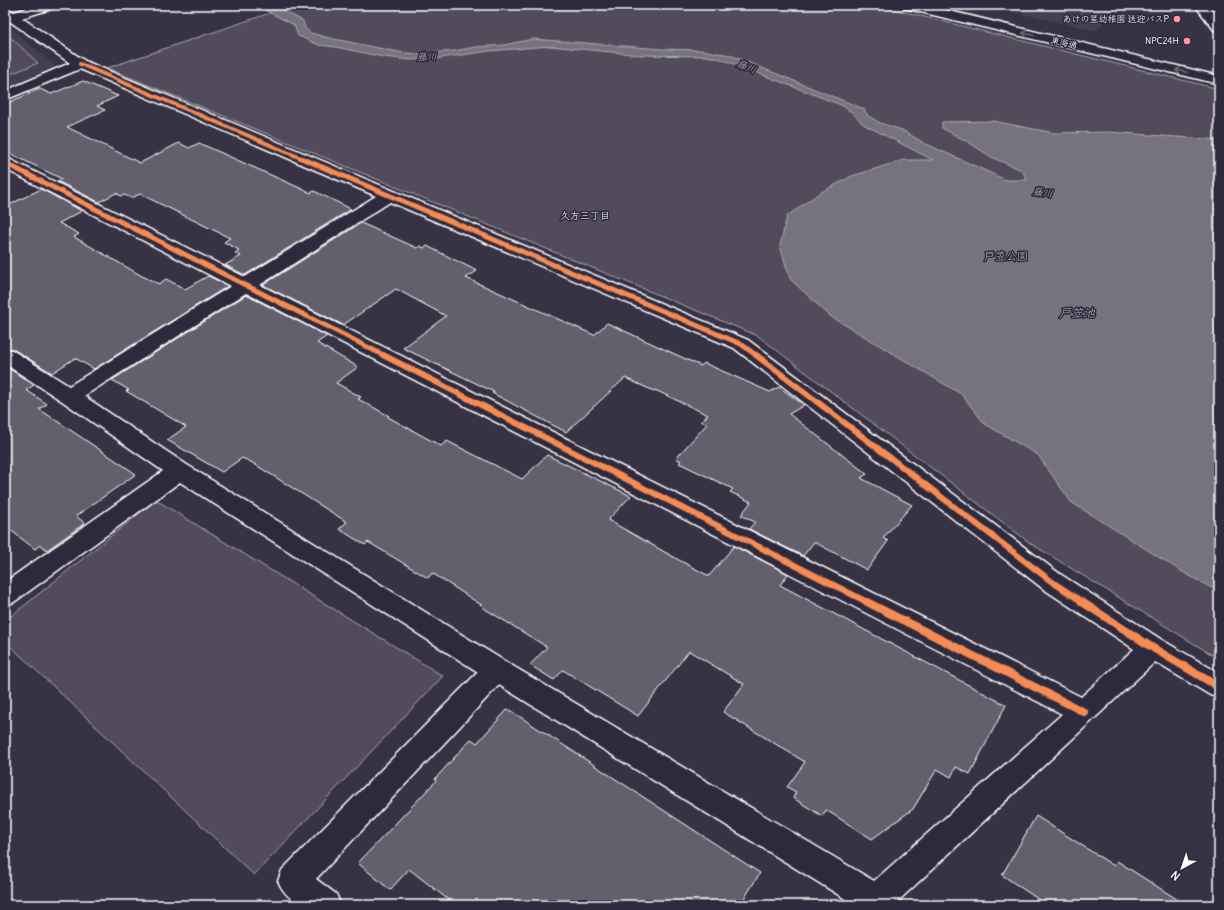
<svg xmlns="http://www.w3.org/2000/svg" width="1224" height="910" viewBox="0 0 1224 910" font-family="Delius,'Klee One',sans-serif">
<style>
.built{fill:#444051}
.green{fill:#514c5c;stroke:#a8a6ae}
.water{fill:#76737f;stroke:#adabb2}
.building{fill:#635f6d;stroke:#fff}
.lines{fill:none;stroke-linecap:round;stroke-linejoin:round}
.minor-casing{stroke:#fff;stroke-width:3}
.major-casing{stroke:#fff;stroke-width:3}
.minor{fill:#2f2a3d;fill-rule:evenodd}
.major{fill:#2f2a3d;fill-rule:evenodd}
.cycleway-far3-casing{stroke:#2f2a3d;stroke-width:5.5}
.cycleway-far2-casing{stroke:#2f2a3d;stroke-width:7}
.cycleway-far1-casing{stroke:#2f2a3d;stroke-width:8}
.cycleway-casing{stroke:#2f2a3d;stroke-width:10}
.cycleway-far3{stroke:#f68b52;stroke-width:4}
.cycleway-far2{stroke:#f68b52;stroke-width:5}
.cycleway-far1{stroke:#f68b52;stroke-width:6}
.cycleway{stroke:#f68b52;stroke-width:8}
.oneway{stroke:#6d6a77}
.poi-dot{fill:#ff9aa2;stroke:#2f2a3d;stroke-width:1.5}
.labels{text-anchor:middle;stroke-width:3;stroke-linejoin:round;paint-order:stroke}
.far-poi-label{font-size:9px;fill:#fff;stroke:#2f2a3d;text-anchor:end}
.far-street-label{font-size:9px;fill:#fff;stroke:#2f2a3d}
.far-water-label{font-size:10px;font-style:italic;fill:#b4b2b9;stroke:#2f2a3d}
.far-neighbourhood-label{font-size:10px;fill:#fff;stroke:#2f2a3d}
.park-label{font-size:11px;fill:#b9b7be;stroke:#2f2a3d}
.water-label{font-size:12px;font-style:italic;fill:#b4b2b9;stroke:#2f2a3d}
</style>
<rect width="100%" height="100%" fill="#373345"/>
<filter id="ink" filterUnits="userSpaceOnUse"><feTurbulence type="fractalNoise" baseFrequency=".025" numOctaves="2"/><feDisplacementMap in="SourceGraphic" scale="8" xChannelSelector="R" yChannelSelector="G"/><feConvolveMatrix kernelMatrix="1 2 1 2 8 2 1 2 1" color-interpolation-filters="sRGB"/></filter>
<g filter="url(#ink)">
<path class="built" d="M1021,5H1117L1097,31L1014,12Z
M5,23L54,65L53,69L5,89Z"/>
<path class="green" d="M294,5H876L1219,89V659L1030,543L758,336L107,68Z
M5,32L38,63L5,76Z
M156,500L443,676L254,875L5,641V621Z"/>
<path class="water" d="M255,5H273L303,21L305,28L311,33L329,38L398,52L417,54L454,51L476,47L504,45L533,39L662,49L701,50L730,55L864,109L867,115L880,123L902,130L924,143L1006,180H1027L1022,170L993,158L968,142L942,128V122L993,121L1054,133L1108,132L1219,140V592L1181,571L1071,502L1038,455L985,424L961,394L830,316L790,279L780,246L787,216L818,194L852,176L904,160H933L863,124L853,113L841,105L721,59L707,56L641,55L550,46L490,51L434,59L411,60L383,57L336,47L319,45L298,36L294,25Z"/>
<path class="building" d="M83,81L118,96L97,106L105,110L67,127L140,163L179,143L189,148L199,143L311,193L314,191L351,209L245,275L225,265L241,256L235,253L239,250L224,242L230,238L140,194L131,198L125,195L121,196L116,193L99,202L57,181L62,179L5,151V104L40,89L51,94Z
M41,189L82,211L59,223L79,234L74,237L142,276L159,284L166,279L185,289L208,276L228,286L94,369L75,358L52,373L13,349L5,348V207Z
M361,223L417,248L420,246L424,248L427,246L477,271L466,278L594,335L607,323L701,366L704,363L770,392L779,387L804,405L789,414L867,474L861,478L912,505L883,538L888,541L867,570L814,542L803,556L749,529L755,522L741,515L751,502L730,492L733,489L679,463L681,461L676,458L707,424L701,421L708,415L655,390L654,391L625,378L566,432L492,393L494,392L403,348L446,316L396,289L343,325L263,285Z
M246,295L327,336L317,343L358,367L336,383L361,397L358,399L389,416L388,417L441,446L447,441L522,479L547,455L631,496L608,520L677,559L709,576L734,546L788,574L780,585L1006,705L970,774L956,767L951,777L937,769L913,809L872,839L826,810L822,816L793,798L796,792L787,787L805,762L723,712L744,684L689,651L638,716L563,670L554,680L530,665L547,647L482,607L483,606L432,573L428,578L368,542L365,545L339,529L347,522L251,462L242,458L222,472L167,440L186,427L126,391L129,390L112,380Z
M5,366L34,385L26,390L47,404L39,409L136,474L76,516L85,523L47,550L40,545L35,549L5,526Z
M508,709L760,873L740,905H455L409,869L390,890L358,863L436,781L435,779L471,739L477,743Z
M1036,816L1114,866L1117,861L1186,905H1047L1002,875Z"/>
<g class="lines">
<g class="minor-casing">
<path id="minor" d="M36,5H55L54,8L22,18L85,61L748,340L1060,574L1162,640L1219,673V698L1210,695L1155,662L896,903L897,905H855L499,685L316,879L336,894L341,905C313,905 291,910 278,881L282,870L478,672L180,482L14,602L5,605V582L163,471L62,401L5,364V349L12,350L69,386L231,286L5,169V158L11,160L245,277L376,196L80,69L5,100V91L70,63L5,18V8L14,12ZM390,202L734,348L1042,588L1134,649L1081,697L260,285ZM246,293L1062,714L874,881L506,662L187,465L84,396Z
M1195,5H1208L1219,18V31L1214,30Z"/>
</g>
<g class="major-casing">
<path id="major" d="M903,5H925L1219,76V84L904,8Z"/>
</g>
<use href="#minor" class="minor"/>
<use href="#major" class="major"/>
<g class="cycleway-far3-casing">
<path id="cycleway-far3" d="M80,64L303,159"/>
</g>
<g class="cycleway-far2-casing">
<path id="cycleway-far2" d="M301,158L741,344L757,356
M5,163L385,356"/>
</g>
<g class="cycleway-far1-casing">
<path id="cycleway-far1" d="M383,355L869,603
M756,355L1051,581L1084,603"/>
</g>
<g class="cycleway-casing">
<path id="cycleway" d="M867,602L1084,712
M1082,602L1153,648L1219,687"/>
</g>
<use href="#cycleway-far3" class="cycleway-far3"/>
<use href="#cycleway-far2" class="cycleway-far2"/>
<use href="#cycleway-far1" class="cycleway-far1"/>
<use href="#cycleway" class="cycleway"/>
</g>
<defs><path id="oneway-shaft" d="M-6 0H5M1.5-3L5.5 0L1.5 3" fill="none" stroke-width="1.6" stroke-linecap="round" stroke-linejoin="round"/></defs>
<g class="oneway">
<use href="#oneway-shaft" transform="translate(1028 34) rotate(-166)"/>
<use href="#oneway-shaft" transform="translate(1181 71) rotate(-166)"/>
</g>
</g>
<g class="poi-dot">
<circle cx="1177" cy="19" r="4"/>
<circle cx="1187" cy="41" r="4"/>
</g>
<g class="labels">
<g class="far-poi-label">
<text x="1169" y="22">あけの星幼稚園 送迎バスP</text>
<text x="1179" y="44">NPC24H</text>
</g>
<g class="far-street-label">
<text transform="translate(1064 43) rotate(14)" y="3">東海通</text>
</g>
<g class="far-water-label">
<text transform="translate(427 56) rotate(-1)" y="4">藤川</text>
<text transform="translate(747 66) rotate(22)" y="4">藤川</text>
<text transform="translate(1043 192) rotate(8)" y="4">藤川</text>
</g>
<g class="far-neighbourhood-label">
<text x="585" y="219">久方三丁目</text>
</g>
<g class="park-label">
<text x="1006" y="260">戸笠公園</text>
</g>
<g class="water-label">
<text x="1077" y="317">戸笠池</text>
</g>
</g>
<rect width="1224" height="910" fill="none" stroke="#2f2a3d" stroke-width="20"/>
<rect x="10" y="10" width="1204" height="890" fill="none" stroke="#fff" stroke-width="1.5" filter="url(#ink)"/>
<g transform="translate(1182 868) rotate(220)" stroke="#2f2a3d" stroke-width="3" paint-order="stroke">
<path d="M0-3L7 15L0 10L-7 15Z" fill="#ffffff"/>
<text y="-6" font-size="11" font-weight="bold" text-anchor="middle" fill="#ffffff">N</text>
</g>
</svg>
